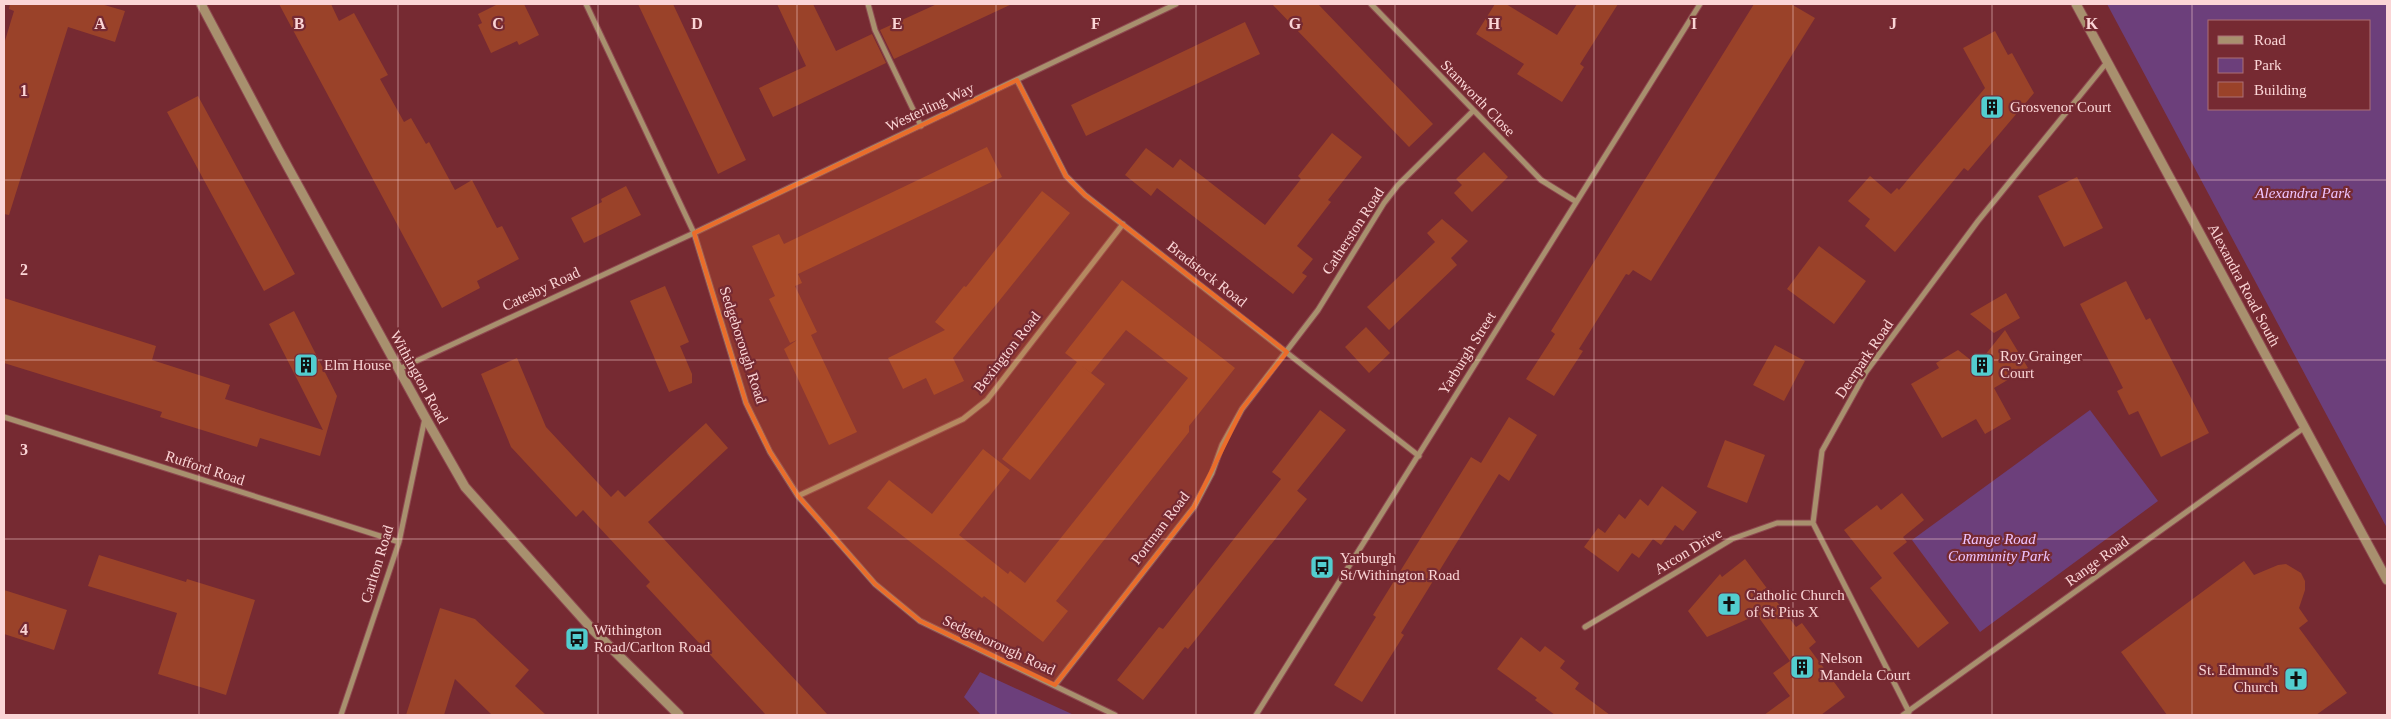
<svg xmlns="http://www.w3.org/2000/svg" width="2391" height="719" viewBox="0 0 2391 719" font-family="'Times New Roman',serif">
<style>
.green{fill:#6c3f7b;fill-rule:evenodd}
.building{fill:#9a4229}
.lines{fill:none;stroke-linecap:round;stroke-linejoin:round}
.minor-casing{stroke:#8e4950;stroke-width:7}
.tertiary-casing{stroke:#8e4950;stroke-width:11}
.minor{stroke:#a8906e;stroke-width:5}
.tertiary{stroke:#a8906e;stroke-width:9}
.marked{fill:#eb6c2a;fill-opacity:0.2;stroke:#eb6c2a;stroke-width:4;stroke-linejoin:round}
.grid{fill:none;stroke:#fbd5d6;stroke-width:1;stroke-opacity:0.55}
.labels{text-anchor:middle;stroke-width:4.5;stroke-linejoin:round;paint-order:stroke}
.street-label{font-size:15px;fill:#fbd5d6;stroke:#762a32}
.poi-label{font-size:15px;fill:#fbd5d6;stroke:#762a32;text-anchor:start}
.park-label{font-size:15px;font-style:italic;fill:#eec3fe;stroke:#762a32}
.grid-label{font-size:16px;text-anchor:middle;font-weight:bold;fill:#fbd5d6;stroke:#762a32;stroke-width:4.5;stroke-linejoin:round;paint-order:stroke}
</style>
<rect width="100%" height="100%" fill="#762a32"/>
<path class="green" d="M2107,4H2387V528ZM2210,21H2370V109H2210Z
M2090,410L2158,501L1980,632L1912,540Z
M980,672L1074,715H981L964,697Z"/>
<path class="building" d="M10,4H101L125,11L115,42L68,27L9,215L4,214V44L14,11L9,9Z
M279,4H331L339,21L354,13L388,75L380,79L404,122L411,118L426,144L429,142L455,190L472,180L497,228L502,226L519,259L477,281L480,288L442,308Z
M498,4H524L539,35L519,45L517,41L491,53L478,25L482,23L478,14Z
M638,4H673L746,160L718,174Z
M777,4H813L836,51L872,34L886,63L773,117L759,88L806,66Z
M937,4H1012L894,59L880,30Z
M1272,4H1318L1433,124L1409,147Z
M1495,4H1506L1557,35L1577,4H1618L1580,64L1584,67L1562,102L1517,74L1524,64L1476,34Z
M1754,4H1791L1815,18L1651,281L1633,270L1629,275L1626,274L1579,349L1583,351L1554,396L1526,379L1555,334L1551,331Z
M1245,22L1260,54L1086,136L1071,105Z
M1995,31L2008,55L2012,53L2034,93L1968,171L1964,168L1895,252L1865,226L1870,219L1848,201L1870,176L1891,194L1897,188L1899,190L1985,88L1963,48Z
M198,96L295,274L264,291L167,112Z
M1332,133L1362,157L1328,200L1331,202L1297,246L1313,259L1302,273L1307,276L1293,294L1157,188L1151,196L1125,175L1146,148L1173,168L1180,159L1265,225L1301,179L1298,176Z
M987,147L1002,177L798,274L802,283L795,286L817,332L811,335L857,432L829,445L784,349L797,340L790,343L769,299L775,296L752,246L779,234L784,244Z
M1484,152L1508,177L1472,212L1454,193L1462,185L1456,179Z
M2077,177L2103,228L2064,247L2038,196Z
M626,186L641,215L584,243L571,218L602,202L601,199Z
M1042,191L1070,213L953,358L964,381L934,395L926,378L903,389L888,358L945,330L935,322L964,286L966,287Z
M1442,219L1468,241L1451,258L1457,265L1389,330L1367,307L1435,242L1427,233Z
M1819,246L1866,281L1834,324L1787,289Z
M1122,280L1235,368L1189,426V432L1056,601L1068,611L1043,642L984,596L982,598L867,508L889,480L932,514L983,449L1010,470L959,535L1008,574L1010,571L1025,583L1188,378L1126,330L1091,373L1078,363L1105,384L1030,480L1002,459L1077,362L1065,353Z
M2126,281L2146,320L2150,318L2209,433L2161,457L2138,411L2129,415L2117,391L2123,388L2080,304Z
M665,286L689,342L680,346L692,374V383L669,392L630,301Z
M2006,293L2020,318L1994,333L1970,314Z
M4,298L156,346L152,360L230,385L225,399L323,430L269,324L294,311L337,396L320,456L260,438L257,447L160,417L162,412L4,363Z
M1366,327L1390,353L1369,373L1345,347Z
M2005,330L2028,368L1994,388L2011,419L1985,434L1976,419L1942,438L1911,384L1939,368L1936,363L1958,350L1977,365Z
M1775,345L1805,361L1784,401L1753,385Z
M517,358L546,427L611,497L618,490L625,497L706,423L728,448L648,522L828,715H766L646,586L650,582L583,510L576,517L511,447L481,374Z
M1320,410L1346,430L1297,491L1295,489L1307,499L1188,649L1185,647L1143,700L1117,680L1159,627L1163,629L1281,479L1272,472Z
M1509,417L1537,435L1509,481L1499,474L1401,633L1404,635L1362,702L1334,685L1376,617L1373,615L1471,457L1481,463Z
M1725,440L1765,455L1747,503L1707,487Z
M1662,486L1697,512L1683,531L1675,525L1661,545L1653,539L1639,558L1632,553L1618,572L1584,547L1598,528L1605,533L1619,514L1625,519L1640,499L1648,506Z
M1902,493L1924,520L1903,537L1907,542L1893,553L1949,623L1918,648L1870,588L1882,578L1844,530L1877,505L1881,510Z
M99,555L186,582L187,579L255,600L226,695L158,674L177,613L88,586Z
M1745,559L1796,627L1802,623L1816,642L1809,648L1845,697L1821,715H1764L1790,696L1773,673L1790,661L1757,615L1707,637L1688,611L1720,574L1722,577Z
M2244,561L2254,575L2278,565L2286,564L2301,573L2305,581V590L2299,608L2308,621L2299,628L2347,693L2316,715H2167L2121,652Z
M4,590L67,610L54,650L4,634Z
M440,608L475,619L529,670L515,686L546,715H492L455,679L444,715H406Z
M1521,637L1540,652L1545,646L1565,661L1560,668L1579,683L1575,689L1610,715H1555L1535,700L1537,698L1497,669Z"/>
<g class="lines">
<g class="minor-casing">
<path id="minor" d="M586,4L694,233L746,403L770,452L798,496L875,584L920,621L1115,715
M868,4L875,30L921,126
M1371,4L1541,180L1575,201
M1017,80L1066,176L1085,195L1419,456
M399,369L694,233L1176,4
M4,417L399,542
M798,496L963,419L987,400L1123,224
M1585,627L1732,539L1777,523H1813
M1055,685L1194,507L1212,473L1222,445L1242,409L1318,310L1384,203L1398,185L1473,111
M1909,712L1813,523L1822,451L1866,372L1978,221L2108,61
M341,715L399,542L425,418
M1256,715L1700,4
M1903,715L2305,427"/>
</g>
<g class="tertiary-casing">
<path id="tertiary" d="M201,4L278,149L425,417L465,487L592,629L679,715
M2076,4L2387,580"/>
</g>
<use href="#minor" class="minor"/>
<use href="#tertiary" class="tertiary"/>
</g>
<path class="marked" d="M1017,80L1066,176L1085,195L1287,352L1242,409L1194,507L1055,685L920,621L875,584L798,496L770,452L746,403L694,233Z"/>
<path class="grid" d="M199,4V715M398,4V715M598,4V715M797,4V715M996,4V715M1196,4V715M1395,4V715M1594,4V715M1793,4V715M1992,4V715M2192,4V715M4,180H2387M4,360H2387M4,539H2387"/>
<defs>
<g id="building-square" transform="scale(1.25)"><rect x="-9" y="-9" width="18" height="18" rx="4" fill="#52cdcf" stroke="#762a32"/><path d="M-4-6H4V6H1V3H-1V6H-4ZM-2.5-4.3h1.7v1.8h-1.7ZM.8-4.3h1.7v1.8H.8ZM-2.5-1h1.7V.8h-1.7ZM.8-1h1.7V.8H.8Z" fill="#111"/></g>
<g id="bus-square" transform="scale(1.25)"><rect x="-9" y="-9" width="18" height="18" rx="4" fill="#52cdcf" stroke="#762a32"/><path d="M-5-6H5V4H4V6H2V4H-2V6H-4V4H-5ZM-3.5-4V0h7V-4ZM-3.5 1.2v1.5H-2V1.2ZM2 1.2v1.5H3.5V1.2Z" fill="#111"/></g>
<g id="church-square" transform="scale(1.25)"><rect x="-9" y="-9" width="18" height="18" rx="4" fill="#52cdcf" stroke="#762a32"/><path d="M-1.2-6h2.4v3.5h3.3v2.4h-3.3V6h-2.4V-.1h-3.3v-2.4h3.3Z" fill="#111"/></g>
</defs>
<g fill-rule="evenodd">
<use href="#building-square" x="1992" y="107"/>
<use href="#building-square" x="306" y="365"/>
<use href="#building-square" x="1982" y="365"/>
<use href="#bus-square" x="1322" y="567"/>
<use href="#church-square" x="1729" y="604"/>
<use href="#bus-square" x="577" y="639"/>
<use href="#building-square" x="1802" y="667"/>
<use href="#church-square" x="2296" y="679"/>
</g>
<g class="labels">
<g class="street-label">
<text transform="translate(1478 98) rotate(46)" y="5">Stanworth Close</text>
<text transform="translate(930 107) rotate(-25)" y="5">Westerling Way</text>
<text transform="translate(1353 231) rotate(-57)" y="5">Catherston Road</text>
<text transform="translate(1207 274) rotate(38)" y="5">Bradstock Road</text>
<text transform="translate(2244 285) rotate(62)" y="5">Alexandra Road South</text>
<text transform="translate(541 289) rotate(-25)" y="5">Catesby Road</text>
<text transform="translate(743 345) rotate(72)" y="5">Sedgeborough Road</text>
<text transform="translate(1007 352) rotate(-52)" y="5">Bexington Road</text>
<text transform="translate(1467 353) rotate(-58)" y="5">Yarburgh Street</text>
<text transform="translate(1864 359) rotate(-56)" y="5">Deerpark Road</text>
<text transform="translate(419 377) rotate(61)" y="5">Withington Road</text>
<text transform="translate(205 468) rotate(18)" y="5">Rufford Road</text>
<text transform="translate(1160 528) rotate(-53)" y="5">Portman Road</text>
<text transform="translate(1688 551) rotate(-31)" y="5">Arcon Drive</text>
<text transform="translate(2097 561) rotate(-36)" y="5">Range Road</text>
<text transform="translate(377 564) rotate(-73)" y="5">Carlton Road</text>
<text transform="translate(999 645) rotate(25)" y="5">Sedgeborough Road</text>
</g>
<g class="poi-label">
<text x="2010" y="112">Grosvenor Court</text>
<text x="2000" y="361">Roy Grainger<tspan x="2000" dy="17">Court</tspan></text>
<text x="324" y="370">Elm House</text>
<text x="1340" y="563">Yarburgh<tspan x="1340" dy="17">St/Withington Road</tspan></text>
<text x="1746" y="600">Catholic Church<tspan x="1746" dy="17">of St Pius X</tspan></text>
<text x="594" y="635">Withington<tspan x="594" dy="17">Road/Carlton Road</tspan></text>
<text x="1820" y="663">Nelson<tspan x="1820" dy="17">Mandela Court</tspan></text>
<text x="2278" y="675" text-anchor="end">St. Edmund's<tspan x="2278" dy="17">Church</tspan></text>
</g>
<g class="park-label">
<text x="2303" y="198">Alexandra Park</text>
<text x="1999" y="544">Range Road<tspan x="1999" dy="17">Community Park</tspan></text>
</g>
</g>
<g class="grid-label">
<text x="100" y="29">A</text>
<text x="299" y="29">B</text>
<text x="498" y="29">C</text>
<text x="697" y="29">D</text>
<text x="897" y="29">E</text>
<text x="1096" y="29">F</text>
<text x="1295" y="29">G</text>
<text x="1494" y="29">H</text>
<text x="1694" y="29">I</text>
<text x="1893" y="29">J</text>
<text x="2092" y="29">K</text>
<text x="24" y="96">1</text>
<text x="24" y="275">2</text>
<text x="24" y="455">3</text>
<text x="24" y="635">4</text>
</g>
<rect width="2391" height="719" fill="none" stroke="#fbd5d6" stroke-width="10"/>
<rect x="2208" y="20" width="162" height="90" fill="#762a32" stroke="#ab6e74"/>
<rect x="2218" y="36" width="25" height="8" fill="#a8906e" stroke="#ab6e74"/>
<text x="2254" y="45" font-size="15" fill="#fbd5d6">Road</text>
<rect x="2218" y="58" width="25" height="15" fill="#6c3f7b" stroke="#ab6e74"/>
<text x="2254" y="70" font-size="15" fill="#fbd5d6">Park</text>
<rect x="2218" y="82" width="25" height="15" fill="#9a4229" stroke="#ab6e74"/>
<text x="2254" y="95" font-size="15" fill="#fbd5d6">Building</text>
</svg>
